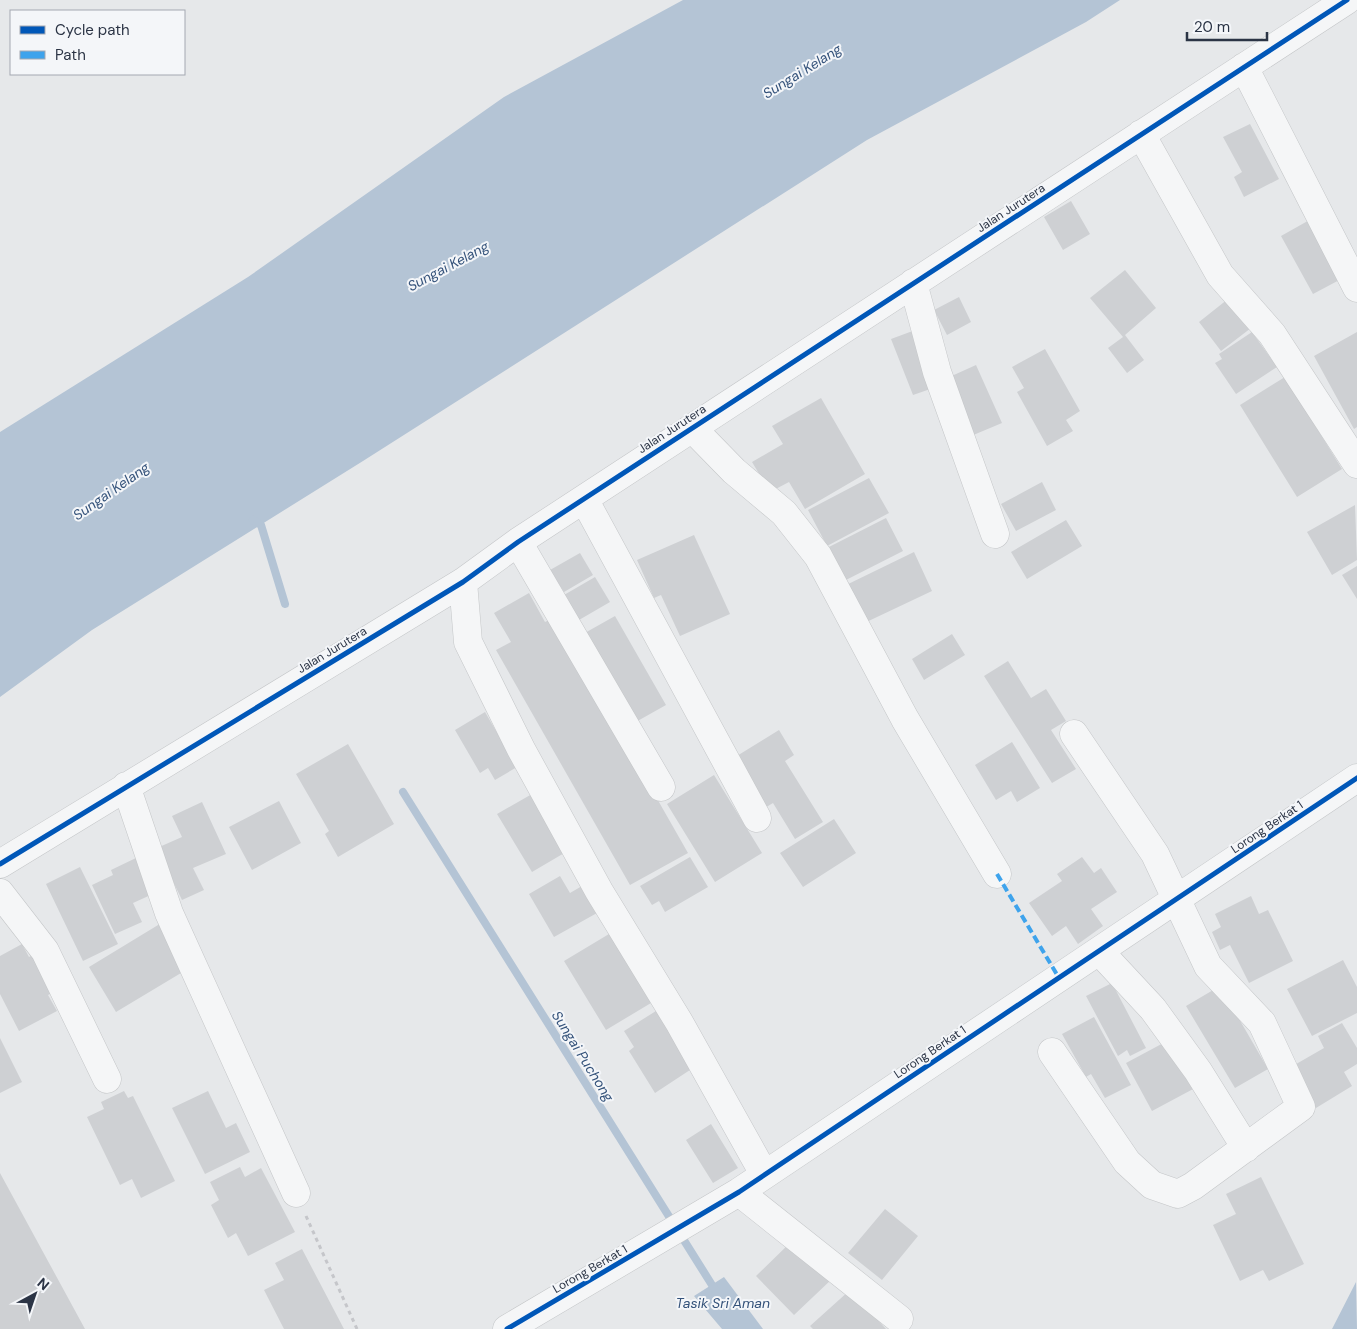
<svg xmlns="http://www.w3.org/2000/svg" width="1357" height="1329" viewBox="0 0 1357 1329" font-family="'DM Sans',sans-serif">
<style>
.water{fill:#b4c4d5}
.lines{fill:none;stroke-linecap:round;stroke-linejoin:round}
.stream{stroke:#b4c4d5;stroke-width:8}
.building{fill:#ced0d3}
.minor-casing{stroke:#c4c6c8;stroke-width:29}
.path{stroke:#c5c6ca;stroke-width:3;stroke-dasharray:4 4;stroke-linecap:butt}
.minor{stroke:#f5f6f7;stroke-width:28}
.quiet{stroke:#3ea3ec;stroke-width:4;stroke-dasharray:8 4;stroke-linecap:butt}
.cycleway-casing{stroke:#f4f6f9;stroke-width:8}
.cycleway{stroke:#0057b8;stroke-width:5}
.labels{text-anchor:middle;stroke-width:4;stroke-linejoin:round;paint-order:stroke}
.street-label{font-size:12px;fill:#2b3445;stroke:#f4f6f9}
.water-label{font-size:14px;font-style:italic;fill:#34527a;stroke:#f4f6f9}
</style>
<rect width="100%" height="100%" fill="#e6e8ea"/>
<path class="water" d="M683,0H1120L1086,22L867,140L363,461L92,630L0,697V432L248,277L504,97Z
M724,1277L763,1329H722L694,1296Z
M1356,1282L1357,1329H1332Z"/>
<g class="lines">
<path class="stream" d="M253,520L261,525L285,604
M403,792L717,1293"/>
</g>
<path class="building" d="M1250,124L1279,179L1244,197L1234,177L1242,172L1223,137Z
M1071,201L1090,234L1063,250L1044,217Z
M1313,218L1345,277L1313,294L1281,236Z
M1125,270L1156,308L1125,335L1144,360L1127,373L1108,348L1123,337L1090,298Z
M959,297L971,322L947,335L934,310Z
M1228,299L1251,328L1221,351L1199,322Z
M918,329L939,386L913,395L891,339Z
M1252,332L1277,367L1236,394L1215,363L1222,359L1219,354Z
M1357,332V427L1354,429L1314,356Z
M1045,349L1080,411L1066,420L1073,431L1047,446L1017,392L1024,388L1012,367Z
M976,365L1002,423L971,436L945,379Z
M1285,377L1342,469L1297,497L1240,405Z
M821,398L865,474L805,509L789,482L770,492L752,462L783,444L772,426Z
M869,478L889,513L827,546L808,510Z
M1042,482L1056,510L1016,531L1001,504Z
M1355,505L1357,560L1332,575L1307,532Z
M886,518L903,551L840,583L823,550Z
M1066,520L1082,546L1027,579L1011,552Z
M694,535L730,614L680,636L661,595L654,598L637,560Z
M914,552L932,591L858,626L840,588Z
M580,553L593,575L564,592L550,570Z
M1357,566V599L1342,575Z
M595,577L610,602L579,620L564,595Z
M529,593L545,622L554,618L688,853L630,885L496,650L511,642L494,613Z
M615,616L666,705L634,723L583,634Z
M952,634L965,655L924,680L912,659Z
M1008,661L1031,698L1046,689L1066,721L1051,730L1076,769L1052,783L984,676Z
M485,712L517,767L495,780L488,768L480,773L455,730Z
M779,730L794,755L785,761L823,822L795,839L773,803L763,809L732,759Z
M1012,742L1040,788L1017,802L1011,791L996,800L975,765Z
M348,744L394,824L338,857L325,834L329,831L296,774Z
M714,775L762,853L715,882L667,804Z
M532,794L566,852L532,872L497,814Z
M279,801L301,843L252,870L229,827Z
M202,802L226,854L193,868L204,890L182,900L157,848L182,837L172,816Z
M834,819L856,853L803,887L780,853Z
M138,857L155,893L133,903L142,922L115,934L92,885L113,875L111,870Z
M690,857L708,887L665,912L659,901L652,905L640,886Z
M1082,857L1094,873L1101,868L1117,892L1091,909L1103,926L1078,944L1066,926L1052,936L1029,903L1062,881L1057,874Z
M80,867L118,944L83,961L46,884Z
M560,876L570,893L582,886L597,913L554,937L529,894Z
M1251,896L1259,914L1268,910L1293,961L1249,983L1230,945L1220,950L1212,932L1221,927L1215,914Z
M163,922L191,967L116,1012L89,967Z
M614,931L656,1000L606,1030L564,961Z
M22,944L29,957L40,951L60,989L48,995L57,1011L19,1031L0,994V956Z
M1343,960L1357,987V1013L1312,1036L1287,989Z
M1112,983L1146,1048L1130,1056L1127,1050L1118,1056L1086,996Z
M1220,986L1268,1069L1235,1088L1186,1006Z
M656,1011L693,1068L655,1093L629,1051L634,1047L624,1031Z
M1094,1017L1131,1085L1105,1098L1091,1074L1086,1077L1062,1034Z
M1342,1023L1357,1048V1064L1344,1072L1352,1086L1316,1108L1291,1067L1324,1048L1318,1036Z
M0,1038L22,1082L0,1093Z
M1169,1040L1195,1088L1152,1111L1126,1063Z
M124,1091L128,1098L133,1096L175,1181L141,1198L132,1179L120,1185L87,1117L104,1109L101,1102Z
M208,1091L226,1128L236,1123L250,1152L205,1174L172,1108Z
M711,1124L738,1168L713,1183L686,1140Z
M240,1167L245,1177L261,1168L295,1232L248,1256L236,1233L228,1238L211,1205L219,1200L210,1182Z
M0,1173L85,1329H0Z
M1261,1177L1304,1264L1269,1281L1263,1270L1240,1281L1213,1225L1236,1214L1226,1194Z
M885,1209L918,1236L882,1280L848,1253Z
M795,1238L833,1278L794,1315L756,1276Z
M302,1249L344,1329H284L264,1290L284,1280L275,1263Z
M850,1290L886,1329H813L810,1326Z"/>
<g class="lines">
<g class="minor-casing">
<path id="minor" d="M1244,67L1357,288
M1141,134L1220,275L1272,334L1357,464
M913,283L937,372L995,534
M692,428L734,471L784,513L818,556L905,719L997,874
M584,499L757,818
M518,542L661,787
M463,582L468,642L521,749L599,891L679,1022L764,1174
M126,786L169,913L296,1193
M0,864L463,582L518,542L1347,0
M0,893L45,951L107,1079
M1099,951L1153,1009L1198,1071L1246,1148
M1052,1052L1127,1162L1152,1185L1178,1194L1193,1186L1301,1107L1262,1023L1208,966L1155,854L1074,734
M739,1192L899,1319
M507,1329L739,1192L1357,778"/>
</g>
<path class="path" d="M306,1216L357,1329"/>
<use href="#minor" class="minor"/>
<path class="quiet" d="M997,874L1059,978"/>
<g class="cycleway-casing">
<path id="cycleway" d="M0,864L463,582L518,542L1347,0
M507,1329L739,1192L1357,778"/>
</g>
<use href="#cycleway" class="cycleway"/>
</g>
<g class="labels">
<g class="street-label">
<text transform="translate(1011 208) rotate(-33)" y="4">Jalan Jurutera</text>
<text transform="translate(672 429) rotate(-33)" y="4">Jalan Jurutera</text>
<text transform="translate(332 650) rotate(-31)" y="4">Jalan Jurutera</text>
<text transform="translate(1267 827) rotate(-34)" y="4">Lorong Berkat 1</text>
<text transform="translate(930 1052) rotate(-34)" y="4">Lorong Berkat 1</text>
<text transform="translate(590 1269) rotate(-30)" y="4">Lorong Berkat 1</text>
</g>
<g class="water-label">
<text transform="translate(802 71) rotate(-32)" y="5">Sungai Kelang</text>
<text transform="translate(448 266) rotate(-28)" y="5">Sungai Kelang</text>
<text transform="translate(111 491) rotate(-35)" y="5">Sungai Kelang</text>
<text transform="translate(583 1056) rotate(58)" y="5">Sungai Puchong</text>
<text x="723" y="1308">Tasik Sri Aman</text>
</g>
</g>
<rect x="10" y="10" width="175" height="65" fill="#f4f6f9" stroke="#a4a8b1"/>
<rect x="20" y="26" width="25" height="8" fill="#0057b8" stroke="#a4a8b1"/>
<text x="55" y="35" font-size="15" fill="#2b3445">Cycle path</text>
<rect x="20" y="51" width="25" height="8" fill="#3ea3ec" stroke="#a4a8b1"/>
<text x="55" y="60" font-size="15" fill="#2b3445">Path</text>
<g transform="translate(35 1294) rotate(40)" stroke="#f4f6f9" stroke-width="4" paint-order="stroke">
<path d="M0-4L9 19L0 12L-9 19Z" fill="#2b3445"/>
<text y="-8" font-size="14" font-weight="bold" text-anchor="middle" fill="#2b3445">N</text>
</g>
<path d="M1187 32v8h80v-8" fill="none" stroke="#2b3445" stroke-width="2.5"/>
<text x="1194" y="32" font-size="15" fill="#2b3445" stroke="#f4f6f9" stroke-width="4" paint-order="stroke">20 m</text>
</svg>
